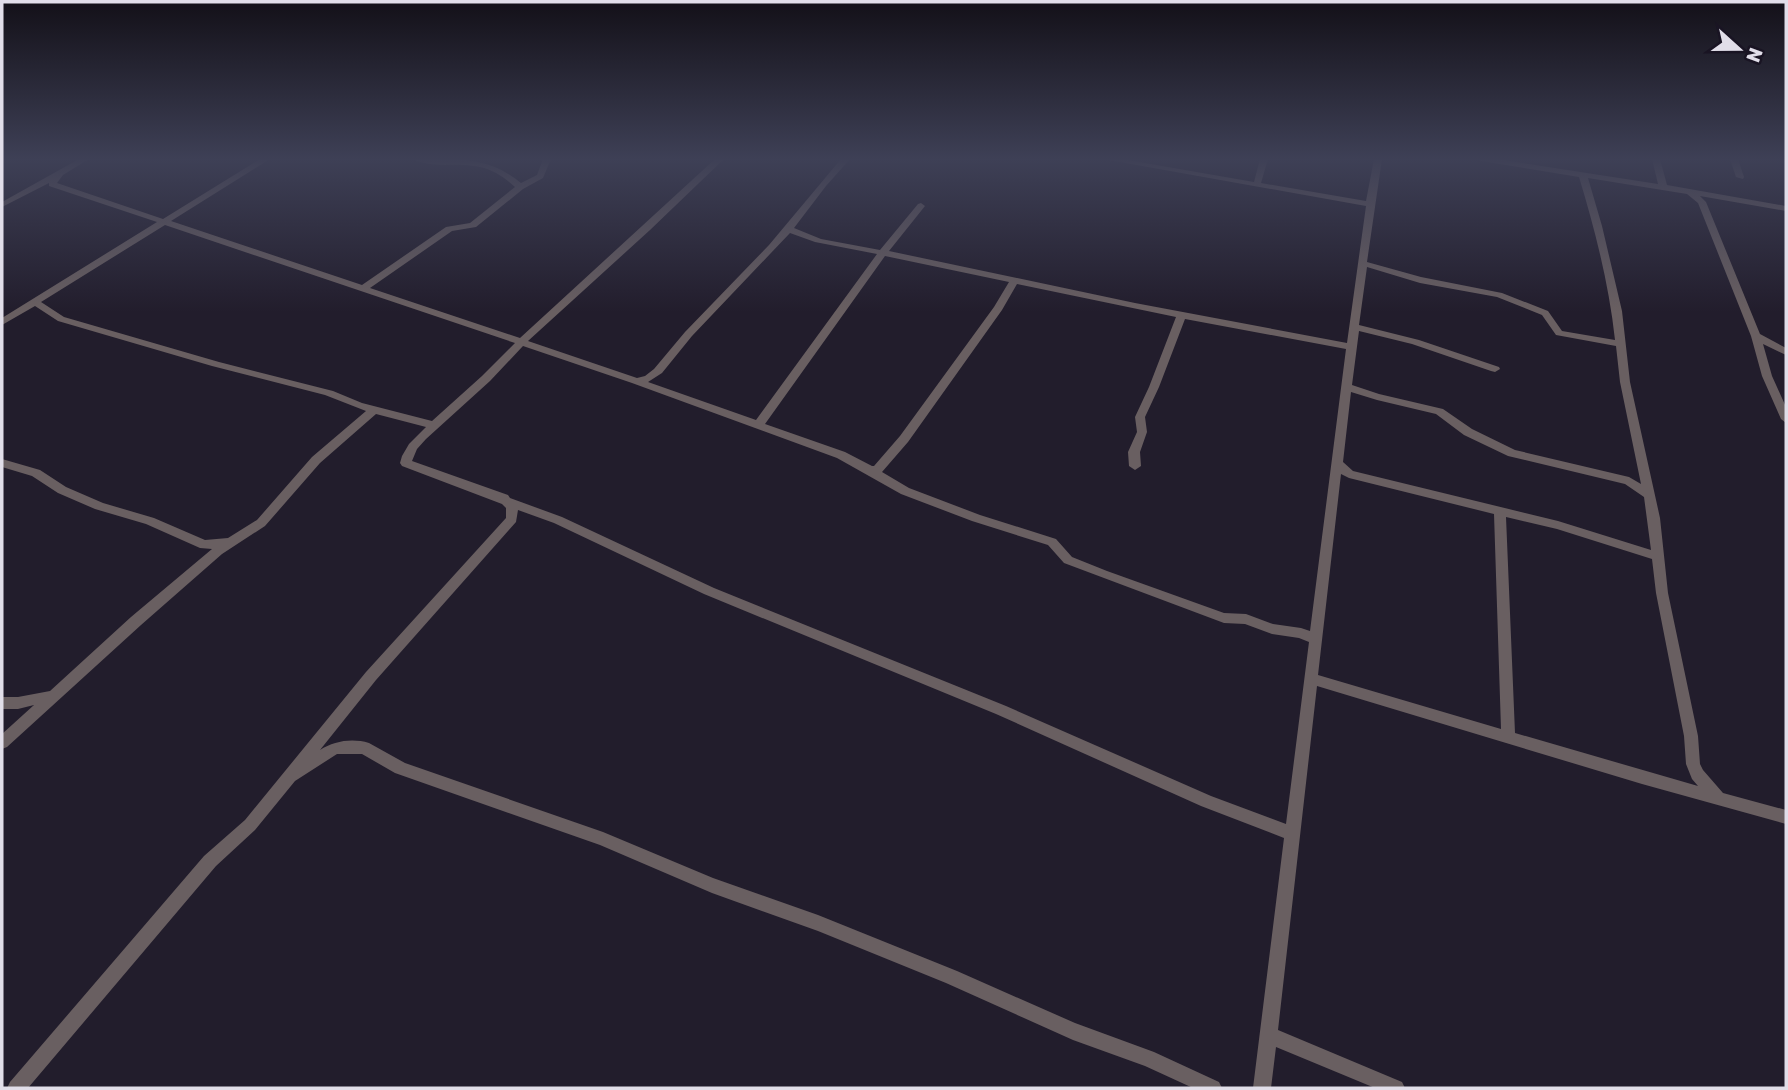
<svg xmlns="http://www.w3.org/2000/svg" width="1788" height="1090" viewBox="0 0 1788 1090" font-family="Rubik,sans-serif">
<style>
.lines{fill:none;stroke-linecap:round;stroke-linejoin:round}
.minor{fill:#695f61;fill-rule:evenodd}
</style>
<rect width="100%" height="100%" fill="#221d2c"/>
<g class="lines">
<path class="minor" d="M79,159H89L63,175L57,183L163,219L260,159H270L171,221L362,285L446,227L470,223L515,187C505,178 494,170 480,167C458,162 433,169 412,159C454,159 487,155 521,183L537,175L543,159H551L543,178L523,189L476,227L452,231L370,288L520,338L715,159H724L650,230L528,341L637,378L645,376L654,369L685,332L769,245L841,159H850L826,186L794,228L821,239L880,250L918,204L921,203L925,206L889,251L1135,303L1347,343L1366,206L1103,159H1122L1254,182L1260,159H1268L1261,183L1366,201L1374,159H1382L1367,262L1421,277L1502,293L1548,311L1562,331L1615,340C1609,284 1595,230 1579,177L1481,161L1477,159H1497L1658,184L1652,159H1660L1667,185L1786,206V211L1700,196L1706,202L1760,334L1786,348V355L1763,344L1772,376L1786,407V423L1781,419L1762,376L1751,336L1698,203L1687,194L1588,178L1602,226L1622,311L1630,382L1660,518L1668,593L1698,736L1700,764L1703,770L1723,793L1786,810V824L1642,784L1317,686L1278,1030L1402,1082L1405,1088H1375L1276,1047L1271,1088H1253L1284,838L1201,806L996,714L704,594L554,523L518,510L516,522L376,680L320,750C334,741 352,738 369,743L405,763L603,832L713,878L818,915L957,971L1075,1023L1154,1052L1219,1082L1222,1088H1193L1145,1066L1073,1040L946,983L818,931L712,893L600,845L395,773L362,754H337L295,781L255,830L216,866L28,1088H7L10,1082L204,856L245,820L366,672L506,518V508L502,504L402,466L400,463L402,456L409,444L426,427L376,414L320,463L265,526L222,554L141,625L7,747L2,749V734L34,705L18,709H2V697H18L50,691L131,617L212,549L200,548L146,524L95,509L58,493L32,476L2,467V459L40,470L66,487L103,503L154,518L205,540L228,538L257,520L312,457L366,411L325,395L212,366L58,321L35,306L2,325V318L157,222L49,186V183L2,207V202ZM165,225L515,343L482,376L432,421L362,403L333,391L219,362L64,317L41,302ZM790,233L815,242L877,254L756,420L648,382L662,373L692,336ZM885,256L1009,282L994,307L900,436L874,466H872L845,452L765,424ZM1367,267L1420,283L1497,297L1542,315L1556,335L1616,346L1620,382L1641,484L1629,477L1515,450L1472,429L1443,409L1379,394L1352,385L1359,331L1412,344L1491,371L1495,372L1500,369L1499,367L1419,340L1359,325ZM1017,284L1176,317L1149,387L1135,417L1137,432L1128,452L1129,466L1135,470L1141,466L1140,452L1147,432L1145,417L1159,387L1185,319L1346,349L1310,631L1301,628L1273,624L1246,614L1224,613L1107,571L1072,557L1056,539L980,515L909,488L882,472L908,442L1002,310ZM523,346L632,383L837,458L901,494L972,521L1048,545L1064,563L1224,623L1245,624L1272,634L1299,638L1309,642L1286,824L1211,796L1006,706L714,588L562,517L510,498L508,495L412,461L417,449L426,439L490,381ZM1351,392L1377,400L1436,414L1464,435L1508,456L1625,484L1644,497L1651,550L1558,521L1353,471L1343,462ZM1341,474L1349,478L1494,514L1501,729L1318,675ZM1506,517L1557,529L1652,559L1656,593L1684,736L1686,764L1692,779L1698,786L1515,733Z
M1730,159H1738L1744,177L1743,179L1736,177Z"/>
</g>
<linearGradient id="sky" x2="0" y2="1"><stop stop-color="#131018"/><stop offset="0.51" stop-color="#3e4056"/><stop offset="1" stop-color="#3e4056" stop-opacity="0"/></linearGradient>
<rect width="1788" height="312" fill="url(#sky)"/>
<rect width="1788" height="1090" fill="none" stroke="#e1dee9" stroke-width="7"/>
<g transform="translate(1739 49) rotate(111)" stroke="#191423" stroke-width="5" paint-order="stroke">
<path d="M0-5L12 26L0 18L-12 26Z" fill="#e1dee9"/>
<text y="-10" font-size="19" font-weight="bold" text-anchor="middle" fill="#e1dee9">N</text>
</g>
</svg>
